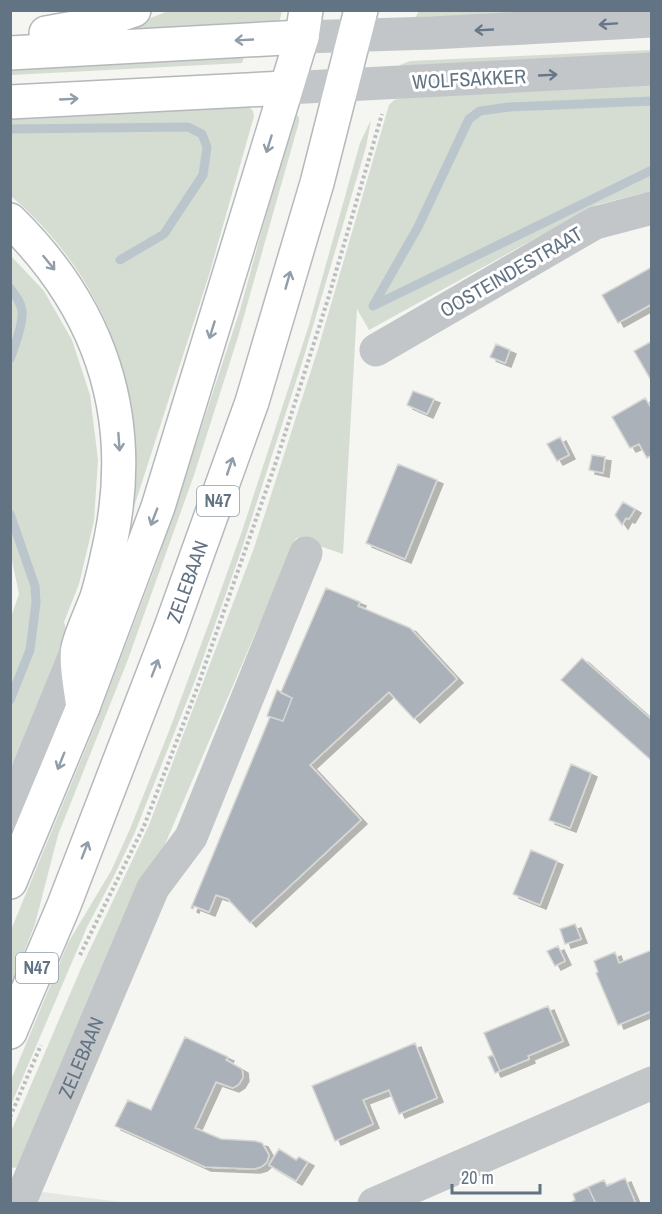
<svg xmlns="http://www.w3.org/2000/svg" width="662" height="1214" viewBox="0 0 662 1214" font-family="'Archivo Narrow',sans-serif">
<style>
.built{fill:#e5e7e4}
.green{fill:#d5dcd2}
.lines{fill:none;stroke-linecap:round;stroke-linejoin:round}
.stream{stroke:#bbc6cc;stroke-width:9}
.building{fill:#aab1b8;stroke:#d6d6d4;stroke-width:1.5;filter:url(#shadow)}
.major-casing{stroke:#b5b9bd;stroke-width:36}
.highway-casing{stroke:#b4b8bb;stroke-width:36}
.path{stroke:#bbbec0;stroke-width:4;stroke-dasharray:3 3;stroke-linecap:butt}
.minor{stroke:#c2c6c9;stroke-width:33}
.major{stroke:#fff;stroke-width:33}
.highway{stroke:#fff;stroke-width:33}
.oneway{stroke:#677787}
.oneway2{stroke:#919da9}
.labels{text-anchor:middle;stroke-width:6;stroke-linejoin:round;paint-order:stroke}
.shield{fill:#fff;stroke:#919da9;stroke-width:1.5}
.shield-label{font-size:18px;font-weight:bold;fill:#627384}
.street-label{font-size:20px;fill:#627384;stroke:#fff}
</style>
<defs>
<filter id="shadow"><feDropShadow dx="6" dy="4" stdDeviation="0" flood-color="#0004"/></filter>
</defs>
<rect width="100%" height="100%" fill="#f5f5f1"/>
<path class="built" d="M42,1192L129,1203L11,1204Z"/>
<path class="green" d="M503,10L514,15L411,25L419,11Z
M168,11H282L278,27L116,32Z
M651,50V60L401,70L400,65L410,61Z
M236,55L244,57L242,63L11,75L10,67Z
M651,81V193L648,192L596,205L369,330L357,309L343,554L296,538L157,863L21,1167L11,1168L10,1134L82,966L149,825L254,548L318,349L389,105L394,100L417,93Z
M248,106L253,111L254,116L209,275L133,510C147,388 104,276 11,196L10,116Z
M297,115L299,117V122L238,337L194,475L127,662L58,835L35,924L11,985V930L95,726L156,565L240,310L293,117Z
M371,120L366,147L302,363L241,551L196,678L135,832L114,876L87,927L11,1105V1080L68,943L111,871L130,829L169,731L212,615L242,531L309,325L360,143Z
M11,256L44,291L72,340L90,395L98,460L94,521L79,584L64,622L68,636L11,784L10,620L19,594L10,551Z"/>
<g class="lines">
<path class="stream" d="M10,129L188,127L202,134L207,147L203,175L164,234L120,260
M10,288C15,295 21,302 22,311C23,324 15,346 10,359
M373,306L418,227L469,119L480,111L509,107L652,101
M373,306L652,170
M10,514L35,586L36,603L30,650L10,700"/>
</g>
<path class="building" d="M652,267V304L618,323L602,295Z
M652,341V382L634,351Z
M496,344L510,350L505,363L490,357Z
M413,391L434,399L427,414L407,405Z
M645,398L652,409V455L647,458L639,444L630,448L612,417Z
M560,437L569,455L557,461L547,444Z
M592,455L605,457L603,473L589,470Z
M398,464L437,480L405,559L366,543Z
M623,502L635,509L629,519L626,518L622,525L615,515Z
M326,588L360,602L358,606L410,628L457,679L414,719L389,692L310,765L361,820L250,923L228,899L216,895L209,912L194,906L193,909L191,908L270,717L283,721L292,698L281,693V692Z
M582,658L652,720V761L561,680Z
M277,690L292,698L283,721L267,716Z
M571,764L591,773L570,828L549,820Z
M531,850L557,861L540,905L513,894Z
M575,924L581,939L565,944L560,929Z
M558,946L565,961L555,966L547,951Z
M652,950V1011L618,1025L596,973L598,972L594,961L615,952L619,963Z
M548,1006L563,1041L528,1056L529,1059L500,1071L484,1033Z
M185,1037L228,1057L226,1060L242,1069L243,1077L239,1084L233,1088L216,1082L195,1128L221,1139L255,1141L262,1143L269,1155L267,1162L261,1167L254,1169L205,1167L115,1126L128,1100L151,1110Z
M415,1043L437,1098L399,1114L389,1090L363,1100L373,1124L335,1141L312,1086Z
M493,1055L500,1071L495,1073L488,1057Z
M279,1149L296,1160L299,1157L308,1162L296,1181L269,1165Z
M625,1178L636,1204H596L588,1187L604,1180L607,1186Z
M588,1187L596,1204H568L575,1200L573,1194Z"/>
<g class="lines">
<g class="major-casing">
<g id="major">
<path d="M10,882L83,707L158,507L302,37L306,10"/>
<path id="s2" d="M10,1032L64,905L170,630L252,402L317,183L361,10"/>
</g>
</g>
<g class="highway-casing">
<path id="highway" d="M46,33L91,25L134,10
M10,53L302,37
M10,102L286,88
M10,220C100,308 136,415 111,539C107,558 103,578 97,597C91,614 82,631 78,648C75,660 81,693 83,707"/>
</g>
<path class="path" d="M80,955L144,826L196,691L276,462L328,299L382,114
M10,1117L41,1045"/>
<g class="minor">
<path d="M302,37L432,33L652,21"/>
<path d="M286,88L652,69"/>
<path d="M376,350L595,223L652,208"/>
<path d="M10,814L77,650"/>
<path id="s1" d="M19,1204L153,888L191,837L306,553"/>
<path d="M374,1204L652,1083"/>
</g>
<use href="#major" class="major"/>
<use href="#highway" class="highway"/>
</g>
<defs><path id="oneway-shaft" d="M-6 0H5M1.5-3L5.5 0L1.5 3" fill="none" stroke-width="1.6" stroke-linecap="round" stroke-linejoin="round" transform="scale(1.5)"/></defs>
<g class="oneway">
<use href="#oneway-shaft" transform="translate(608 24) rotate(176)"/>
<use href="#oneway-shaft" transform="translate(484 30) rotate(177)"/>
<use href="#oneway-shaft" transform="translate(548 75) rotate(-3)"/>
</g>
<g class="oneway2">
<use href="#oneway-shaft" transform="translate(244 40) rotate(177)"/>
<use href="#oneway-shaft" transform="translate(69 99) rotate(-3)"/>
<use href="#oneway-shaft" transform="translate(269 144) rotate(107)"/>
<use href="#oneway-shaft" transform="translate(49 263) rotate(51)"/>
<use href="#oneway-shaft" transform="translate(288 280) rotate(-74)"/>
<use href="#oneway-shaft" transform="translate(212 330) rotate(107)"/>
<use href="#oneway-shaft" transform="translate(119 442) rotate(86)"/>
<use href="#oneway-shaft" transform="translate(230 466) rotate(-71)"/>
<use href="#oneway-shaft" transform="translate(154 517) rotate(111)"/>
<use href="#oneway-shaft" transform="translate(155 668) rotate(-69)"/>
<use href="#oneway-shaft" transform="translate(61 761) rotate(112)"/>
<use href="#oneway-shaft" transform="translate(85 850) rotate(-69)"/>
</g>
<g class="labels">
<g class="shield">
<rect x="197" y="486" width="42" height="30" rx="4.5"/>
<rect x="16" y="953" width="42" height="30" rx="4.5"/>
</g>
<g class="shield-label">
<text x="218" y="507">N47</text>
<text x="37" y="974">N47</text>
</g>
<g class="street-label">
<text transform="translate(469 79) rotate(-3)" y="7">WOLFSAKKER</text>
<text transform="translate(511 272) rotate(-30)" y="7">OOSTEINDESTRAAT</text>
<text dy="7" stroke="none"><textPath href="#s2" startOffset="484">ZELEBAAN</textPath></text>
<text dy="7" stroke="none"><textPath href="#s1" startOffset="159">ZELEBAAN</textPath></text>
</g>
</g>
<rect width="662" height="1214" fill="none" stroke="#627384" stroke-width="24"/>
<path d="M452 1184v9h88v-9" fill="none" stroke="#627384" stroke-width="3"/>
<text x="461" y="1184" font-size="18" fill="#627384" stroke="#ffffff" stroke-width="4.5" paint-order="stroke">20 m</text>
</svg>
